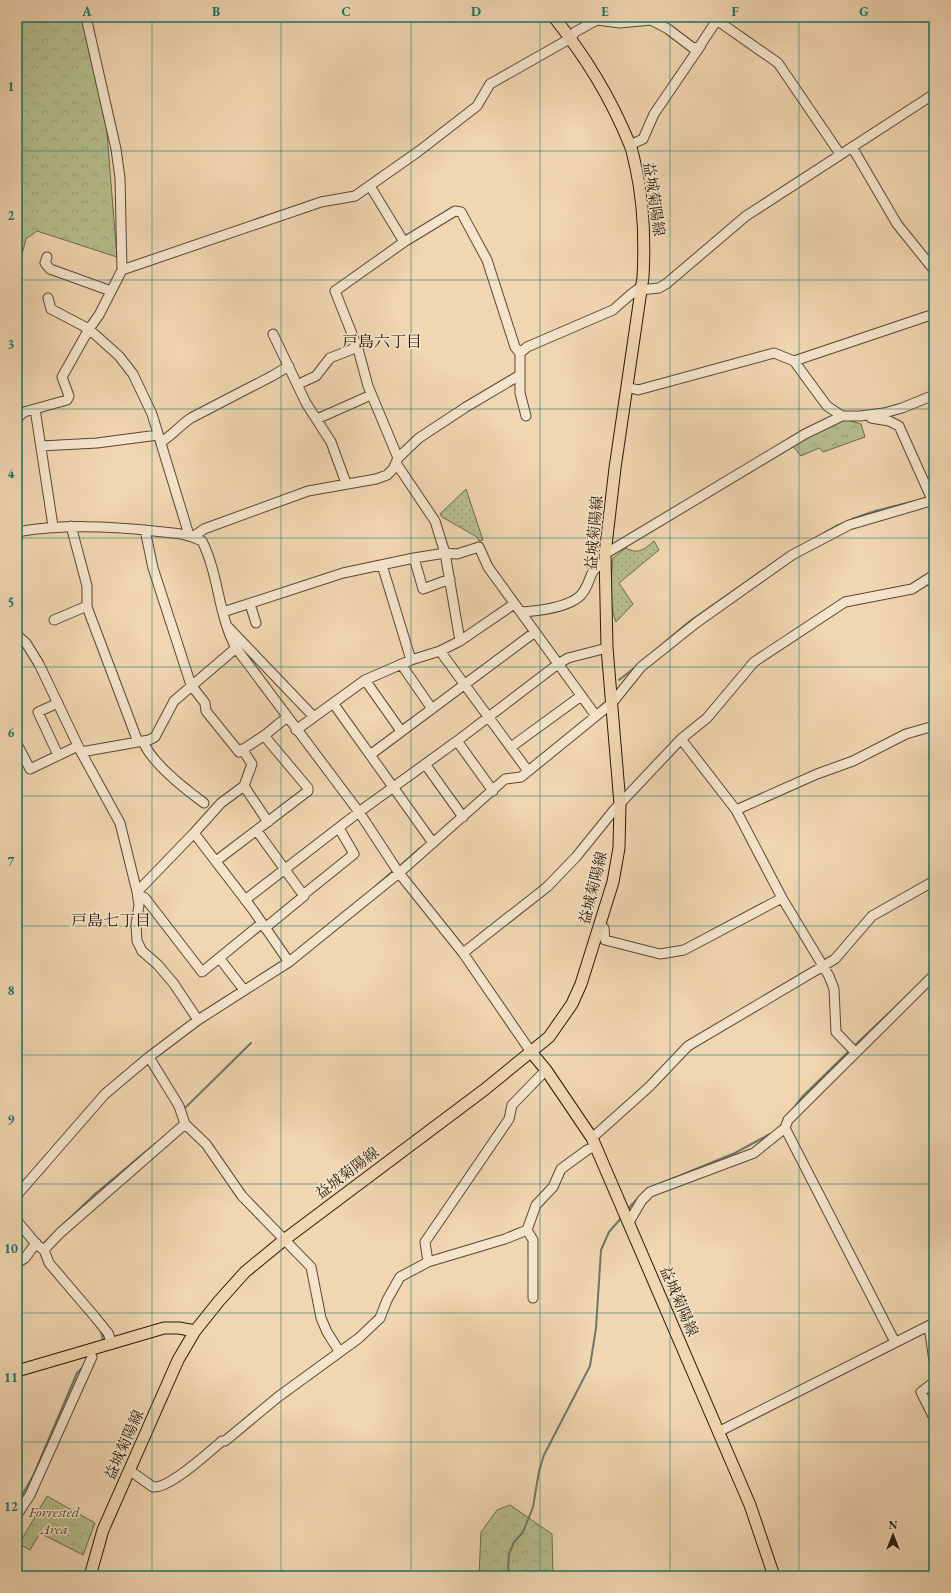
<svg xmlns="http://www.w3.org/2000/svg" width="951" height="1593" viewBox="0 0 951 1593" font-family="'EB Garamond','Noto Serif JP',serif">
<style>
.grass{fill:url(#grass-dots);stroke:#6f6a4a}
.forest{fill:url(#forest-crowns);stroke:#6f6a4a}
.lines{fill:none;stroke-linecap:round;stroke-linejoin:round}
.stream{stroke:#6d7967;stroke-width:2}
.minor-casing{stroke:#5a4731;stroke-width:11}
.major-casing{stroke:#281706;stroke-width:13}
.minor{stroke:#f5e4cc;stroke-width:9}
.major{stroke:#f0d6b1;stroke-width:11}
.grid{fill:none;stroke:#0f766e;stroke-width:1;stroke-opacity:0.55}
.labels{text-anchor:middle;stroke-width:3;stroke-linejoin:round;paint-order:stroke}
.street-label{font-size:15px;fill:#281706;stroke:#f5e4cc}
.park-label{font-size:15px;font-style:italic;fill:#53492f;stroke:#f5e4cc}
.neighbourhood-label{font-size:16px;fill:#281706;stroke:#f5e4cc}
.neatline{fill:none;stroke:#0f766e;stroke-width:1.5}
.grid-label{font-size:13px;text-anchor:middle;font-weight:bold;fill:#0f766e}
</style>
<defs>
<pattern id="grass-dots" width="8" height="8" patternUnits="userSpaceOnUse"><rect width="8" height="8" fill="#b6be8e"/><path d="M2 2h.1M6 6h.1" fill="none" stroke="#9ca379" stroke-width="1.8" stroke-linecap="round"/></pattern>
<pattern id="forest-crowns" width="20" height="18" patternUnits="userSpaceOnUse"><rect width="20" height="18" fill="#b6be8e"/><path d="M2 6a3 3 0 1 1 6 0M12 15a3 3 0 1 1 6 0" fill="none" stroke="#9ca379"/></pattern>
</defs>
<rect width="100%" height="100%" fill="#f0d6b1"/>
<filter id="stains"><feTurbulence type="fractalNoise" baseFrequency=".005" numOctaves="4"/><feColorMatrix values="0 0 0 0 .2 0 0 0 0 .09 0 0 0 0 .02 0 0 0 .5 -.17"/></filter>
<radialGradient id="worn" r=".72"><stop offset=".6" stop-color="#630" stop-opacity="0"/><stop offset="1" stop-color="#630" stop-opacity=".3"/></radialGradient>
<path class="grass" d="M466,489L483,540L479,541L477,537L442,517L440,514Z
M654,541L659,550L619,583L633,604L616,622C608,603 611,578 613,558L626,548C639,555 644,549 654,541Z"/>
<path class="forest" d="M17,17H86L104,97L117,257L37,231L26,239L17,273Z
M838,417L861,424L865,437L823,452L819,448L801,456L792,445Z
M47,1496L95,1523L83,1555L40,1533L30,1550L19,1544Z
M510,1505L552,1534L553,1576H479L481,1532L497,1510Z"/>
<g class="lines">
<path class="stream" d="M852,519L875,511L923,499
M815,538L836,526L846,522
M659,647L690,621L772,564
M619,680L638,665
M598,709L604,703
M402,864L420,848
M376,886L394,870
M854,1046L909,994
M184,1109L251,1043
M793,1109L802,1097L849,1051
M652,1187L735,1153L770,1134
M627,1210L639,1197
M42,1245L95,1194L156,1143
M40,1251L45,1263
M101,1331L103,1340
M17,1504L33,1476L77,1373L83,1367
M511,1576L508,1568L509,1554L514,1542L523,1532L533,1507L539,1471L544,1455L590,1366L596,1328L601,1250L609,1232L622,1217"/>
<g class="minor-casing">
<path id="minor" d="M718,21L778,63L840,154
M630,145L643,139L654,114L701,45
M852,147L897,224L934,270
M370,186L404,242L335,291L358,349L368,386L398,458
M404,242L455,211L461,212L487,260L515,347L520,353
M47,257L45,263L50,269L111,291
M122,270L321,202L355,196L419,151L477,106L490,84L571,38L575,32L597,20L620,23L651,20L668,29L693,48L699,47L719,17
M640,290L659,288L666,284L746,216L934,94
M48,298L51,309L89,329L119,356L133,374L152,414L189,535
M273,334L306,403L331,442L346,483
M794,361L934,314
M520,375V393L526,416
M303,382L316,376L330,358L353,349L356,343
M627,387L638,390L774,353L794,361L827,406L842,416
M35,409L53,526
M17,418L24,412L67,400L69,396L62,377L89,329L99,315L122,270L120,178L116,149L86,17
M871,418L889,421L899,426L934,504
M317,419L371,395
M161,442C173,435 179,426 191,418L272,376L289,366
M41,446L97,443L158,435
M396,463L435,521L445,553L460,641
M71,526L87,586V607L138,742
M145,530L153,568L191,685L205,703L206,711L239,752L265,735
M17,532C63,524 108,526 154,531C171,533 187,533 202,541C219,575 218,615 236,648L359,812L399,873L463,953L531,1052
M194,536L204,529L308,491L376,479L387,475L393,469L398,458L419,438L466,407L520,375V353L527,347L613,310L630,295L641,287
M605,554L805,434L842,416H860L884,413L902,408L934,395
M414,558L423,589L450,579
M382,565L411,660
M250,604L256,623
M223,612L343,573L414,558L445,553L457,554L479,547L488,567L596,716
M521,612C538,611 575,607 584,591C594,574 587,573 605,561
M54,620L87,606
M228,627L314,717
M17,635L26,643L39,664L81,752L120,823L137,892L139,905L136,925L137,941L142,951L158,965L174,984L198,1020
M440,651L528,771
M401,664L432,709
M365,680L401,731
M333,703L433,843
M296,730L365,680L411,660L440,651L460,641L514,604
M681,739L736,810L782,898L829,976L834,989L836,1032L855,1052
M143,741C151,763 185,789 204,803
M457,741L493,791
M17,744L30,769L78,746
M511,747L581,696
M81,752L149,740L155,737L174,701L236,648
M58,755L38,712L58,703
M370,755L535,632
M425,764L463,817
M244,786L268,822
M736,810L817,774L853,761L906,734L934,726
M257,831L304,896L265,928
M194,833L221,803L244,786L252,764L242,749
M216,861L308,791V788L266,738L265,735L287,717
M137,892L194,833L253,910L289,962
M138,895L145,898L202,972L262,923
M303,895L354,854L339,828
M245,900L359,812L457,741L558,664L568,658L607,648
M600,926L604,928L605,940L660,954L684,950L782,898
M463,953L547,887L576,857L614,810L681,739L707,718L754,662L845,602L912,589L934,575
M220,959L244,990
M149,1057L179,1106L185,1124L206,1144L242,1196L311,1267L321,1318L327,1332L339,1351
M785,1128L895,1342
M592,1138L649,1087L688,1046L835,959L872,916L934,881
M17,1195L105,1094L149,1057L198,1020L289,962L399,873L505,779L521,777L612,703L641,667L696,623L792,555L849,525L934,500
M17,1221L37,1245L44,1250L49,1263L95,1317L108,1333L112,1344
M629,1222L642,1200L650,1192L754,1153L785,1128L788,1120L934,975
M44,1250L60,1233L185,1124
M428,1262L505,1239L527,1230
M17,1263L25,1258L36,1243
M533,1298V1240L527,1230L536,1205L553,1187L561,1169L587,1150L596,1146
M929,1326L934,1361
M934,1382L921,1392L934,1418
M718,1432L934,1323
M129,1470L153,1487C169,1489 209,1452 222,1441H225L278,1397L359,1338L380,1318L387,1300L400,1277L428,1262L425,1242L509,1119L512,1105L546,1070
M17,1515L30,1495L92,1357"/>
</g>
<g class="major-casing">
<path id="major" d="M531,1052L546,1070L592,1138L750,1505L774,1576
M17,1371L164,1328H179L195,1331
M90,1576L103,1530L178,1360L195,1331L219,1301L245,1272L284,1240L484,1090L549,1037L572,1004L581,984L613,882L619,848L620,804L607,648L605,554L615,468L643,277C645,240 644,205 636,168C634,161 633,152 630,145C610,96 586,58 554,17"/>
</g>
<use href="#minor" class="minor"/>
<use href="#major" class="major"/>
</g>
<path class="grid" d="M152,17V1576M281,17V1576M411,17V1576M540,17V1576M670,17V1576M799,17V1576M17,151H934M17,280H934M17,409H934M17,538H934M17,667H934M17,796H934M17,926H934M17,1055H934M17,1184H934M17,1313H934M17,1442H934"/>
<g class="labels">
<g class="street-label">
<text transform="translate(654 199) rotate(82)" y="5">益城菊陽線</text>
<text transform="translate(594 533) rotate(-85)" y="5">益城菊陽線</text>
<text transform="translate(593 888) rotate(-76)" y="5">益城菊陽線</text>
<text transform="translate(347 1173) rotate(-37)" y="5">益城菊陽線</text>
<text transform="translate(679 1301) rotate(67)" y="5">益城菊陽線</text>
<text transform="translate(124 1445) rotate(-66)" y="5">益城菊陽線</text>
</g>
<g class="park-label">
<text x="54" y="1517">Forrested<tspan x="54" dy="17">Area</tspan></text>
</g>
<g class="neighbourhood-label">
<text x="382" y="347">戸島六丁目</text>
<text x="111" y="926">戸島七丁目</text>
</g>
</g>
<rect width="951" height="1593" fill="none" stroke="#f0d6b1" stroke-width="44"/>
<g transform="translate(893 1535)" stroke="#f5e4cc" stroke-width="3" paint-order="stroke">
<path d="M0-3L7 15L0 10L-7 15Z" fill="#281706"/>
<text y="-6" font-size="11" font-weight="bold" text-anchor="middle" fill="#281706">N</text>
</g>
<rect x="22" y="22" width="907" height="1549" class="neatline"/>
<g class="grid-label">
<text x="87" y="16">A</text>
<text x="216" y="16">B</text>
<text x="346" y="16">C</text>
<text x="476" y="16">D</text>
<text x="605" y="16">E</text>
<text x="735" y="16">F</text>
<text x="864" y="16">G</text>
<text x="11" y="91">1</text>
<text x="11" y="220">2</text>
<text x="11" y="349">3</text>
<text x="11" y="478">4</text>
<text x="11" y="607">5</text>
<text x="11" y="737">6</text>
<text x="11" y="866">7</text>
<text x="11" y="995">8</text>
<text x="11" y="1124">9</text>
<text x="11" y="1253">10</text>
<text x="11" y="1382">11</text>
<text x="11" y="1511">12</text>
</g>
<rect width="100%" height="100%" filter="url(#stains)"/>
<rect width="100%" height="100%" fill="url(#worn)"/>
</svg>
